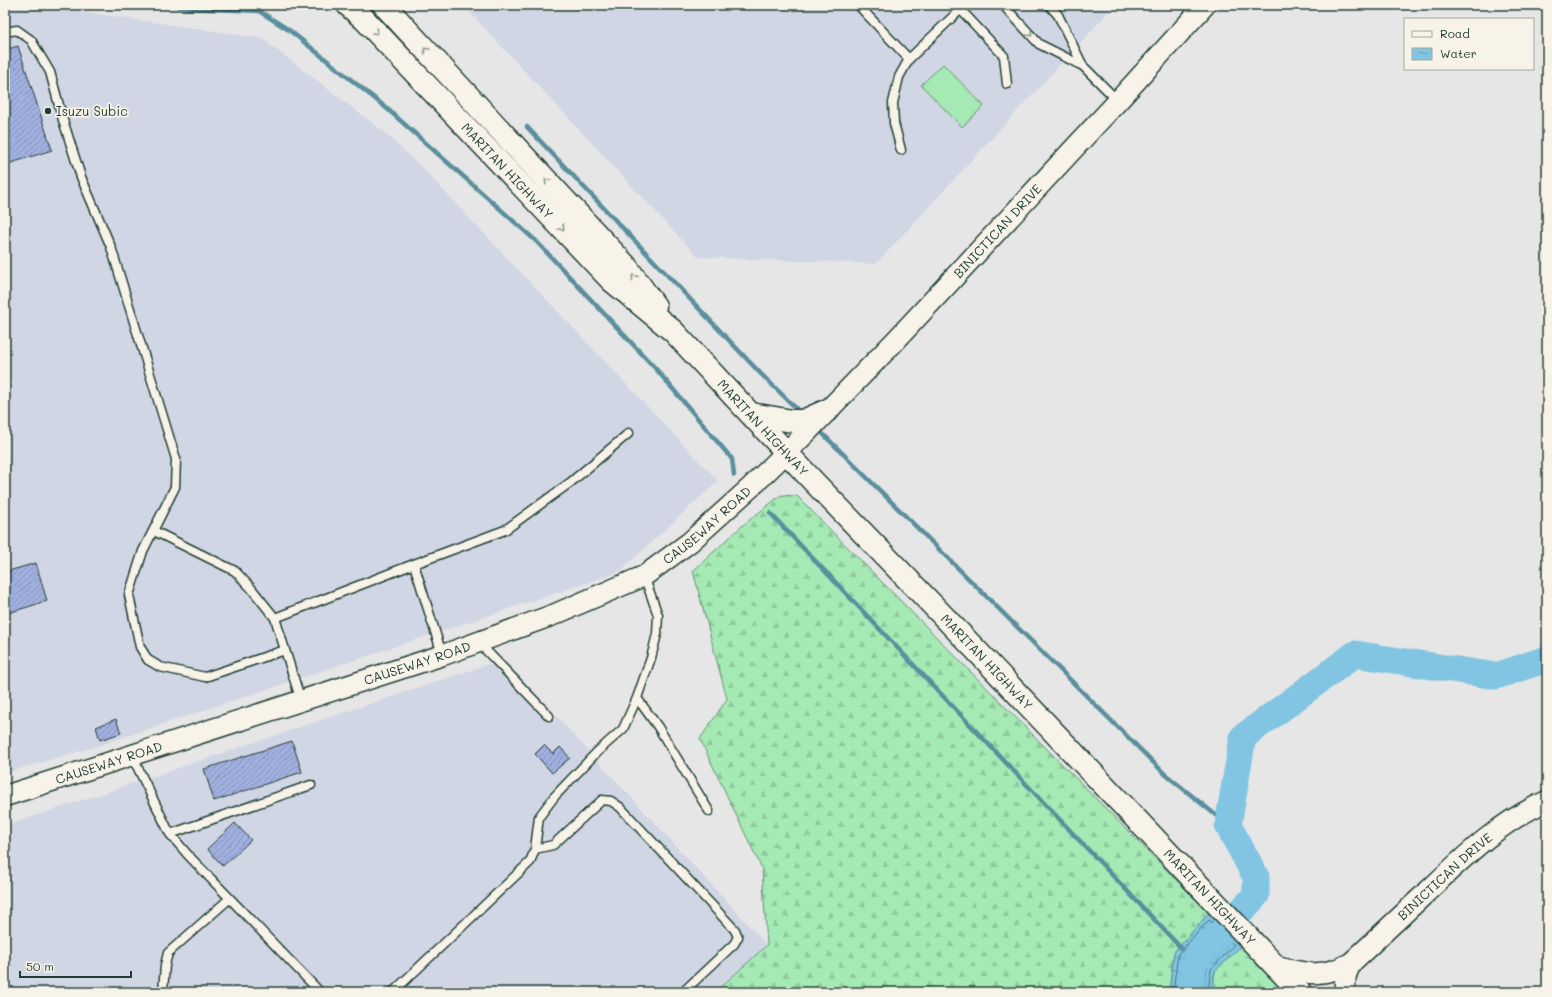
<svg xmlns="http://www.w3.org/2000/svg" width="1552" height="997" viewBox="0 0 1552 997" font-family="Mali,sans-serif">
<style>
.built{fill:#d1d6e4}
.forest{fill:url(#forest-firs);stroke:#629374}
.pitch{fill:#a5e9b4;stroke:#629374}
.water{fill:url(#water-ripples);stroke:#5a8f9c}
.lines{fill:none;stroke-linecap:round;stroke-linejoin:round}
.shore{stroke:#46737a;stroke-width:1}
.stream{stroke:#5a8f9c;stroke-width:4.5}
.river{stroke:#81c5e2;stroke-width:27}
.building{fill:url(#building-hatch);stroke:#1f3d34}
.service-casing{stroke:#1f3d34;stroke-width:11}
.tertiary-casing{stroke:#1f3d34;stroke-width:23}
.secondary-casing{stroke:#1f3d34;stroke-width:25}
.service{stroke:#f7f3e8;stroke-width:8}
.tertiary{stroke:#f7f3e8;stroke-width:20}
.secondary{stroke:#f7f3e8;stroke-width:22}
.oneway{stroke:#8b988e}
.poi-dot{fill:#1f3d34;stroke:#f7f3e8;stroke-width:1.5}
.labels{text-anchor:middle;stroke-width:3.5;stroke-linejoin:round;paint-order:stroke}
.poi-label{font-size:13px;fill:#1f3d34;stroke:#f7f3e8;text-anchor:start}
.street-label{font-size:13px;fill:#1f3d34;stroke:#f7f3e8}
</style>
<defs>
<pattern id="forest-firs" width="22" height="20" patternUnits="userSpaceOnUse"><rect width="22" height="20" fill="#a5e9b4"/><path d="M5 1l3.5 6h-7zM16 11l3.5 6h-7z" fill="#8ec99b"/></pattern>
<pattern id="water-ripples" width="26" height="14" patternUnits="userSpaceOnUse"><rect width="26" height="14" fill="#81c5e2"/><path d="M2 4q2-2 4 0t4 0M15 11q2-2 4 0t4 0" fill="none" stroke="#69a1b8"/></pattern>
<pattern id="building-hatch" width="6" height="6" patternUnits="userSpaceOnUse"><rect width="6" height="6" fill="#a1b0df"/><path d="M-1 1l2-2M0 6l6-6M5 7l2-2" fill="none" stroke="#8390b6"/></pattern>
</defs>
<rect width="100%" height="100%" fill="#e6e6e6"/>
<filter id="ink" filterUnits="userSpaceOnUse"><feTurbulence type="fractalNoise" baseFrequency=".025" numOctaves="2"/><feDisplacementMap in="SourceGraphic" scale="8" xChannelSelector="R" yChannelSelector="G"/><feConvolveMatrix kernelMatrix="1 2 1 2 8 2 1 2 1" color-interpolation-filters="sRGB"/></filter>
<g filter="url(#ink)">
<path class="built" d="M5,5H37L261,38L383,131L425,171L718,481L619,572L94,747L5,773Z
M463,5H1115L876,264L698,257Z
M504,659L767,945L715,992H5V826Z"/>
<path class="forest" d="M781,495L797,496L1209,913L1174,952L1169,992H715L767,945L762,869L700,739L727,699L693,571L743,525Z
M1241,946L1285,992H1212L1215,971Z"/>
<path class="pitch" d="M943,64L984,106L962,127L921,85Z"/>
<path class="water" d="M1209,913L1241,946L1215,971L1212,992H1169L1174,952Z"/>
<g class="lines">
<path class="shore" d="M1173,992L1178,954L1209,920L1234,945L1211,969L1208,992
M1178,992L1182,956L1209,927L1227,946L1207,967L1203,992
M1184,992L1188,959L1210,936L1218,946L1201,964L1197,992"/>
<path class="stream" d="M172,5L187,8L259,11L289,30L384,106L536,241L656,369L732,459L734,475
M527,127L761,374L801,413
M817,428L1165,774L1228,825
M770,513L1182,949"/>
<path class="river" d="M1190,992L1194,962L1256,895V877L1228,825L1243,737L1355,654L1496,676L1547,659"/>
</g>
<path class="building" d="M18,46L52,150L5,165V50Z
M36,563L47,601L5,614V572Z
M116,719L121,733L100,740L96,727Z
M292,741L302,772L214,801L204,769Z
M544,745L553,754L560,747L570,758L552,773L535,754Z
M235,823L251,840L223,866L207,849Z"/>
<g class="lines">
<g class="service-casing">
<path id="service" d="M858,5L909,59
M1003,5L1039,44L1083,66
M1049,5L1058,15L1083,66L1118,101
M960,9L1004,56L1007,84
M5,32L17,30L31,40L50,72L63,120L81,177L111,247L176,459L175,487L143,551L129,595L140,647L148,660L160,667L205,677L285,650
M901,150L894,123L893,103L899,77L909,59L965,5
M154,531L235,571L251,588L275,618L301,701
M414,564L442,654
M275,618L414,564L505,530L571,482L629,433
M479,643L549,716
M637,698L658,727L709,811
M132,756L170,834L188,855L320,992
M170,834L311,785
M535,849L553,845L602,800L611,801L620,807L735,930L738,937L734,944L683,992
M163,992L165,965L168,953L229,899
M393,992L530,862L535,849L539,817L554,797L597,752L623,729L637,698L651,658L657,634L658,615L644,576"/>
</g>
<g class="tertiary-casing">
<g id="tertiary">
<path id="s1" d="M5,796L443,655L553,615L644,576L690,542L751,487L808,431L896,340L1118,101L1205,5"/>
<path id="s2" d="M1277,967C1308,974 1321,978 1351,963C1377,939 1403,914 1429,890C1465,856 1501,821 1547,801"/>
<path d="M1344,992L1346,975L1351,963"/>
</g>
</g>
<g class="secondary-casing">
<g id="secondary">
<path id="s3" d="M348,5L364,19L611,280L673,331L813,481L976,650L1300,992"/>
<path d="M384,5L626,266L655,306"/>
<path d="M751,414L792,421H803L828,410"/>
</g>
</g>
<use href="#service" class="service"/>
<use href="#tertiary" class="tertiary"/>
<use href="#secondary" class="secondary"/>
</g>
<defs><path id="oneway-chevron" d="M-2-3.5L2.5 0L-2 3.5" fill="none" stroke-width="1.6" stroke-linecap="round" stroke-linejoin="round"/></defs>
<g class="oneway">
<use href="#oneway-chevron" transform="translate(376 32) rotate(47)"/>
<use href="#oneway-chevron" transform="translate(1030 34) rotate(47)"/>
<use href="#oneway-chevron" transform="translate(426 50) rotate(-133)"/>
<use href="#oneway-chevron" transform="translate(547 181) rotate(-133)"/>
<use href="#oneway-chevron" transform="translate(562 228) rotate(46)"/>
<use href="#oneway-chevron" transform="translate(634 277) rotate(-126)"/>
</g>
</g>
<circle class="poi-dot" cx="48" cy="111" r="4"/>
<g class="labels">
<g class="poi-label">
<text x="56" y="116">Isuzu Subic</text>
</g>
<g class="street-label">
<text dy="5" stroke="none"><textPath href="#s3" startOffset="230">MARITAN HIGHWAY</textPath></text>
<text dy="5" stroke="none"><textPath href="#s1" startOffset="1171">BINICTICAN DRIVE</textPath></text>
<text dy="5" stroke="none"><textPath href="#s3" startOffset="593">MARITAN HIGHWAY</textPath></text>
<text dy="5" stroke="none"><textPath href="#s1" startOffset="757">CAUSEWAY ROAD</textPath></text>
<text dy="5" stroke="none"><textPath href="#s3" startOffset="917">MARITAN HIGHWAY</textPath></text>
<text dy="5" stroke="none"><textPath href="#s1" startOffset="433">CAUSEWAY ROAD</textPath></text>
<text dy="5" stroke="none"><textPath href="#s1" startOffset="109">CAUSEWAY ROAD</textPath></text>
<text dy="5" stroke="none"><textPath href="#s2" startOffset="204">BINICTICAN DRIVE</textPath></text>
<text dy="5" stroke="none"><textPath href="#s3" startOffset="1241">MARITAN HIGHWAY</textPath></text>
</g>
</g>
<rect width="1552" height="997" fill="none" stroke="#f7f3e8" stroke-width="20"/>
<rect x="10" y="10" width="1532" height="977" fill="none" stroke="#1f3d34" stroke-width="1.5" filter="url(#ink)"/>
<rect x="1404" y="18" width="130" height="52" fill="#f7f3e8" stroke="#a1aaa0"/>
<rect x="1412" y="31" width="20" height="6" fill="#f7f3e8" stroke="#a1aaa0"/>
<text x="1440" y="38" font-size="12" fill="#1f3d34">Road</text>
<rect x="1412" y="48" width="20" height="12" fill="url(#water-ripples)" stroke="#a1aaa0"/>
<text x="1440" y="58" font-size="12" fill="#1f3d34">Water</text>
<path d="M20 971v6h111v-6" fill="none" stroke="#1f3d34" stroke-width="2"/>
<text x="26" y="971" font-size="12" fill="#1f3d34" stroke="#f7f3e8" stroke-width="3" paint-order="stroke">50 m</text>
</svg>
